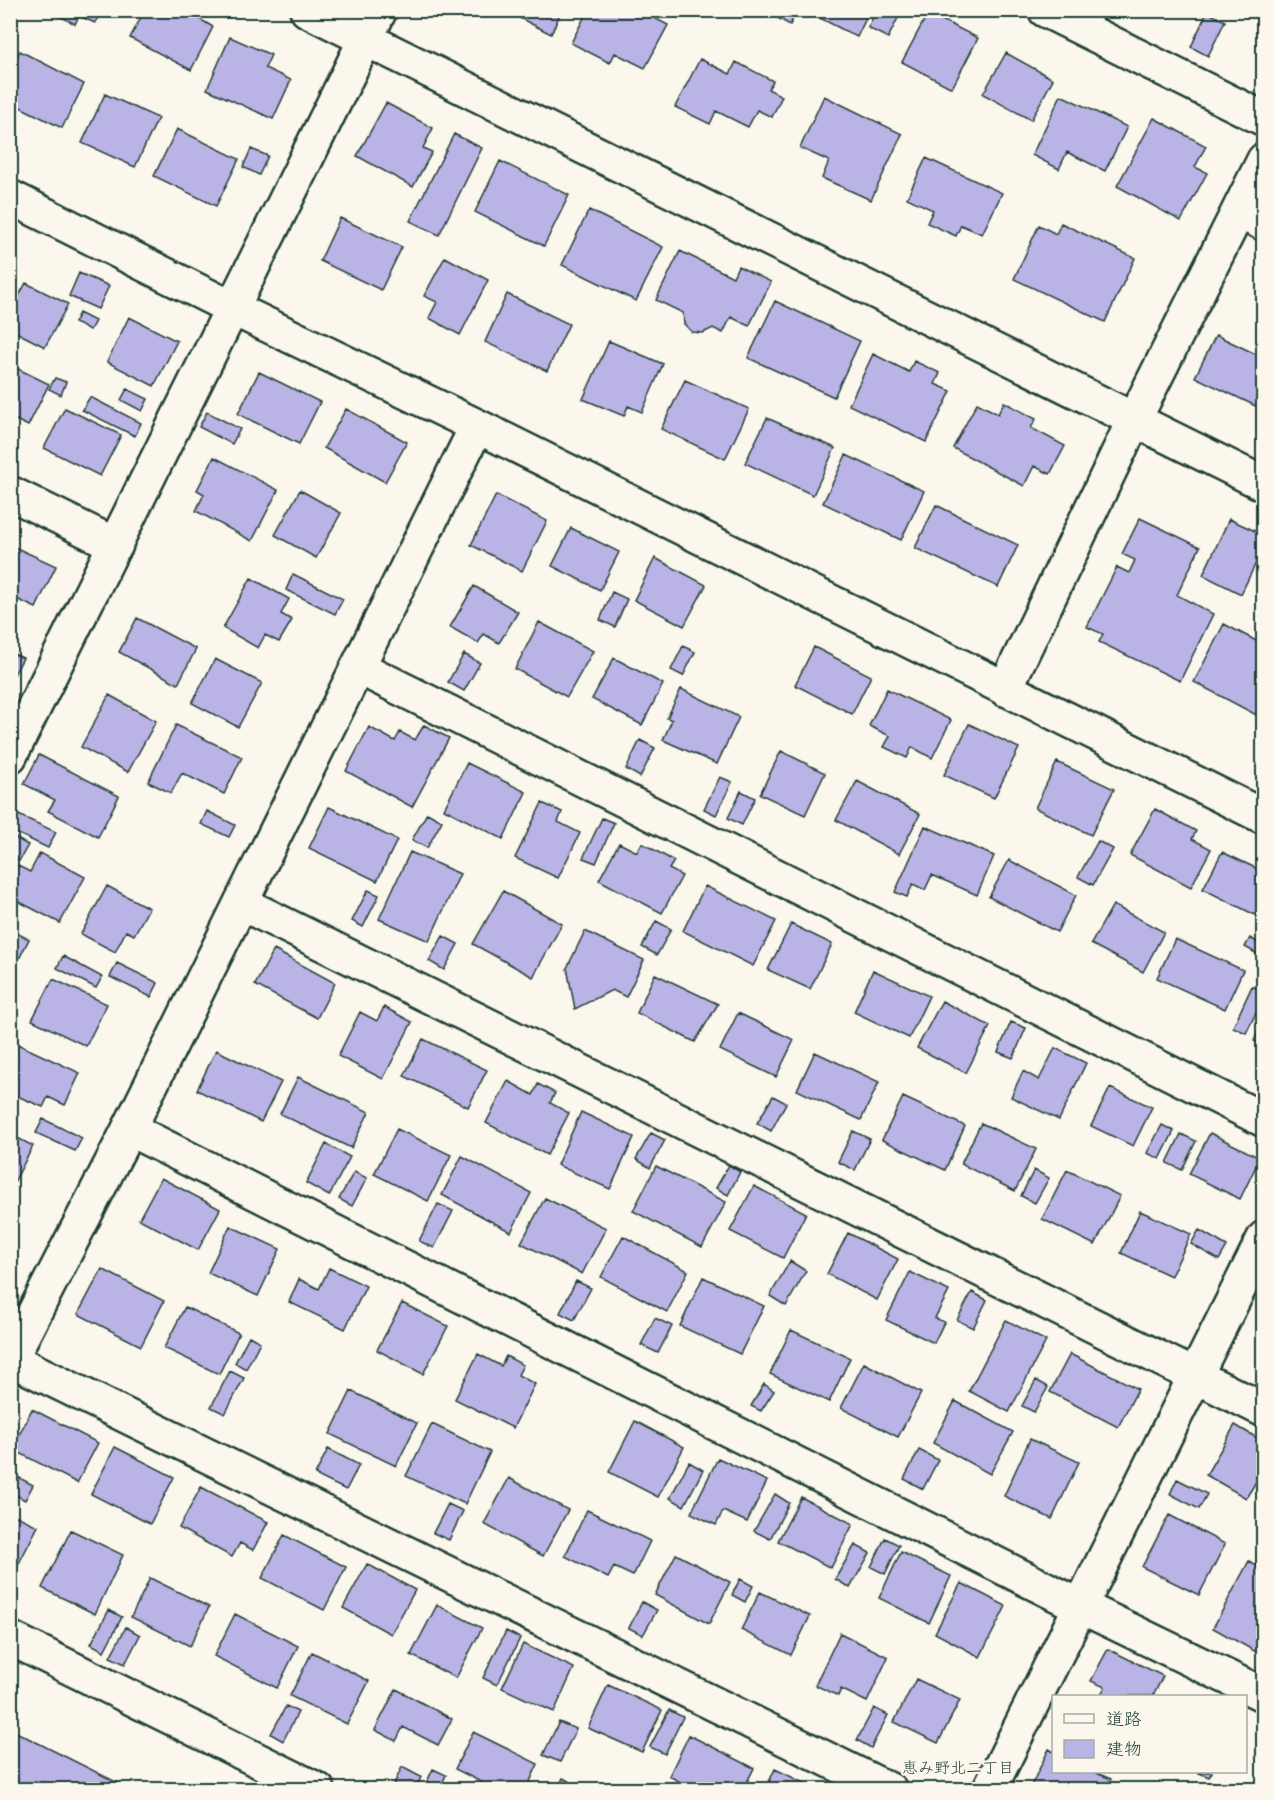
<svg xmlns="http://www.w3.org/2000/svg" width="1274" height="1800" viewBox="0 0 1274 1800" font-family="Mali,'Klee One',sans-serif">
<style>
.building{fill:#bab3e5;stroke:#1f3d34;stroke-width:1.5}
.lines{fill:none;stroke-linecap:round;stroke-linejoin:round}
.service-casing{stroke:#1f3d34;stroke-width:28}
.minor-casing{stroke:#1f3d34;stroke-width:38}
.tertiary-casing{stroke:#1f3d34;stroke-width:38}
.service{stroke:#fbf7ec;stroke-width:24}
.minor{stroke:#fbf7ec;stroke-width:33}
.tertiary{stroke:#fbf7ec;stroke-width:33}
.labels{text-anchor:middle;stroke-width:4.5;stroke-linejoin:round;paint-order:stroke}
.neighbourhood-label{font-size:16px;fill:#1f3d34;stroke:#fbf7ec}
</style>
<rect width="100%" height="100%" fill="#fbf7ec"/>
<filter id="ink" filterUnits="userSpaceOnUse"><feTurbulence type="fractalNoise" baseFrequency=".0167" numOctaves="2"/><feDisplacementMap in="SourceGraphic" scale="12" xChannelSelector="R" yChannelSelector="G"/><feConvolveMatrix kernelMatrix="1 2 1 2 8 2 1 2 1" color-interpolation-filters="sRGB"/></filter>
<g filter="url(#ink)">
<path class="building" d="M48,10H102L95,23L79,16L75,24Z
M145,10H185L213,27L191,70L130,38Z
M504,10H562L551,34Z
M588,10H639L668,25L645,68L615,53L610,63L571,43Z
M763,10H797L790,25Z
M811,10H870L857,37L810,13Z
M876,10H902L888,38L868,28Z
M1250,10H1264V17Z
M1207,12L1225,21L1208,56L1191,47Z
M928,13L978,38L952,88L902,62Z
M230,37L271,55L265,68L291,80L273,119L207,89Z
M20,51L84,84L62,128L10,102V69Z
M1006,53L1053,79L1031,120L983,94Z
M700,59L730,74L736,62L773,81L768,89L782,96L772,117L757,110L748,127L716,111L710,124L675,107Z
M105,94L158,118L135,167L82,143Z
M1061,95L1127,127L1105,171L1067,152L1059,169L1032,155Z
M824,96L902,134L871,200L822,178L829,161L800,148Z
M386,103L433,128L423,148L432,152L413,187L357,156Z
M1154,118L1206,146L1195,167L1207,173L1181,221L1117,186Z
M177,129L239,159L216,206L154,176Z
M454,134L482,148L439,235L410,221Z
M251,149L268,156L259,175L243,167Z
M926,158L1002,193L982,234L961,225L956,236L927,223L933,210L907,198Z
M500,161L569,195L544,246L475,212Z
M589,210L663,247L636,301L562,265Z
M340,218L402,247L381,290L320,261Z
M1061,223L1135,258L1105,322L1014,279L1039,225L1056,234Z
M680,251L733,277L738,266L771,282L749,326L731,317L723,333L713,328L703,333L692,332L684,324L683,313L656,300Z
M445,257L488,280L460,335L429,318L437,302L424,296Z
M79,273L109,286L98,309L69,296Z
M26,283L68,304L45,347L10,329V312Z
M507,294L569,324L547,371L485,342Z
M775,301L860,341L834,397L748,358Z
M79,313L95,321L90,330L74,323Z
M129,317L177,341L154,386L107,362Z
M1216,335L1264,358V410L1195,377Z
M609,341L663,364L642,412L628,406L624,416L583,399Z
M873,354L909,372L914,361L940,373L935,384L951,391L926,442L849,405Z
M10,365L49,384L28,426L10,417Z
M259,372L320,402L299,444L238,414Z
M55,378L66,382L61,395L49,389Z
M685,380L749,409L725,459L661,429Z
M127,389L148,399L142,411L121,400Z
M90,397L141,423L135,436L82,410Z
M1004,402L1036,419L1031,428L1065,446L1050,474L1034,466L1024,486L953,448L977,403L998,414Z
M65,408L121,435L100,476L44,448Z
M346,409L407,442L385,482L324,448Z
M207,412L240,429L232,444L199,427Z
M767,418L835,448L813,495L745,463Z
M846,455L924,491L901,540L823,503Z
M214,457L278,490L252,541L196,511L204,494L197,490Z
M300,490L341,513L316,558L275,535Z
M496,495L547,521L522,571L471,545Z
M936,505L1018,545L998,587L915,548Z
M1140,518L1200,547L1177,595L1213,614L1180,681L1099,642L1103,634L1087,627L1117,567L1129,573L1135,560L1122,554Z
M1229,519L1264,535V546L1241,594L1203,575Z
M571,528L619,552L600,590L552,566Z
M10,545L56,566L36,608L10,596Z
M655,558L706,585L684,626L634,600Z
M293,574L343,599L335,614L286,590Z
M251,578L289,599L281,614L292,620L279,642L265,635L258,648L223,628Z
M474,586L518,612L499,643L484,634L478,643L450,627Z
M612,592L627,599L615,627L600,620Z
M137,618L196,649L178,684L119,652Z
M539,622L593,651L567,697L515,669Z
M1224,624L1264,645V719L1194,682Z
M683,646L695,652L683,676L671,670Z
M814,647L871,676L852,714L795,685Z
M10,652L23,658L10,682Z
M464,654L480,663L464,691L448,682Z
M614,658L663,684L642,725L592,699Z
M215,659L262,683L238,727L192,703Z
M681,689L739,717L717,764L663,740L672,720L667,718Z
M887,689L951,720L932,758L912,747L907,758L884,747L890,736L869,726Z
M109,695L156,721L128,772L81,747Z
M969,724L1019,748L994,798L944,775Z
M176,725L242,757L224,794L182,773L171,793L148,782Z
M424,725L449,738L412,807L346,771L369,727L395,741L400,732L415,740Z
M640,740L655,748L640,777L626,769Z
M781,751L825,773L805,815L760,794Z
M39,755L119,796L98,837L48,811L55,800L24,784Z
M1057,762L1114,789L1091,835L1035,808Z
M467,763L526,792L503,839L444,809Z
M720,777L732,782L716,815L704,809Z
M857,781L920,814L899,854L836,820Z
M741,791L755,798L742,825L728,818Z
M542,803L562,812L558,822L580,833L558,878L515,858Z
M329,807L397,840L377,881L309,848Z
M1155,809L1196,831L1192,839L1211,849L1191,887L1130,855Z
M207,811L235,825L229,837L201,824Z
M12,812L56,832L48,848L10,830Z
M427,813L442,821L427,848L412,840Z
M602,818L614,823L596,863L583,858Z
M925,826L994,856L977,895L932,875L925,890L913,884L907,897L895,892Z
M10,835L28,845L19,861L10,856Z
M1098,841L1113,849L1093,885L1078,877Z
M619,843L637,852L642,843L674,861L669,869L682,876L662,913L599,880Z
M410,852L460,874L429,941L379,919Z
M1222,852L1264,872V903L1257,916L1203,889Z
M40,853L85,877L60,923L10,897V862L30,872Z
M1009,860L1076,895L1057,932L989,897Z
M107,886L149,908L134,935L126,931L115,952L81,934Z
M705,886L776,921L753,966L683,931Z
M368,890L379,895L363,927L352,921Z
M503,891L562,924L533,977L473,944Z
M1113,905L1164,932L1143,972L1091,944Z
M656,921L671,929L657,955L642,947Z
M791,924L832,944L810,989L768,970Z
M10,930L29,939L10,977Z
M585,931L644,960L626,997L612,990L575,1009L567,968Z
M443,936L458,944L444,970L429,961Z
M1250,938L1264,946L1259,955L1245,947Z
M1175,939L1243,970L1225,1009L1157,978Z
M274,950L335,983L317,1018L255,985Z
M63,956L102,977L96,988L57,968Z
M117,963L158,983L151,997L110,977Z
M873,970L929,996L909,1038L854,1012Z
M655,974L718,1004L695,1042L637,1013Z
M53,979L107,1004L86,1046L32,1020Z
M1252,986L1264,992V997L1246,1033L1233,1027Z
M942,1001L990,1026L966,1073L917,1048Z
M384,1007L412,1022L383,1079L338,1056L360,1012L377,1021Z
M738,1013L794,1040L776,1077L720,1050Z
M1264,1021V1046L1254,1041Z
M1011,1022L1026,1028L1013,1058L998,1052Z
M423,1039L487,1070L468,1107L404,1076Z
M13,1042L80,1073L65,1105L48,1097L43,1107L10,1093V1048Z
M1055,1048L1086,1063L1059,1120L1011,1097L1023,1071L1039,1080Z
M216,1050L281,1082L261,1122L197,1090Z
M815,1052L879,1082L861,1120L797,1090Z
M298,1077L369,1112L351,1148L280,1114Z
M508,1081L533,1095L538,1084L555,1093L550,1103L569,1113L547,1155L486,1123Z
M1110,1088L1152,1107L1133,1146L1091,1126Z
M773,1096L786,1103L771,1131L757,1123Z
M903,1097L965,1126L945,1170L882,1140Z
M581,1112L634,1137L610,1189L557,1165Z
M43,1119L82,1138L75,1151L36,1133Z
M981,1123L1036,1149L1015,1191L961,1164Z
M1162,1125L1174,1131L1160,1159L1147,1153Z
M397,1129L451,1155L428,1201L374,1174Z
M853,1131L870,1139L855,1170L838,1162Z
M651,1133L665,1140L650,1168L636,1159Z
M1210,1133L1260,1158L1240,1199L1189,1174Z
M10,1134L33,1146L10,1190Z
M1181,1134L1196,1141L1182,1170L1167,1163Z
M326,1144L350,1157L329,1196L306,1183Z
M462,1156L531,1193L511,1232L442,1195Z
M729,1165L740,1172L728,1195L716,1188Z
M656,1166L726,1202L702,1247L633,1211Z
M1034,1170L1049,1178L1035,1203L1021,1196Z
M1067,1170L1120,1196L1095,1245L1042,1219Z
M354,1172L367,1178L352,1206L339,1199Z
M161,1178L220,1209L198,1250L139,1219Z
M754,1186L806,1213L783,1258L730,1231Z
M545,1198L606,1228L582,1274L521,1243Z
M438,1204L453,1211L434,1248L419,1241Z
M1140,1211L1191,1234L1171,1276L1121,1253Z
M230,1226L280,1249L258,1296L208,1273Z
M1199,1230L1227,1246L1219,1260L1191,1244Z
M848,1233L898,1259L877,1300L827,1274Z
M623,1236L688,1271L667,1312L601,1277Z
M790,1261L806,1271L786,1306L770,1296Z
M329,1268L366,1286L345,1329L289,1302L299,1279L319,1289Z
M102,1269L164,1301L141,1346L78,1314Z
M910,1272L949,1291L935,1318L944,1322L934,1343L886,1320Z
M703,1277L764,1306L740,1354L680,1326Z
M576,1281L591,1288L574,1320L560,1313Z
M972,1292L987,1300L973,1328L957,1320Z
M402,1303L448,1326L423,1374L377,1350Z
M185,1307L239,1333L219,1374L164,1348Z
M655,1318L672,1326L658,1353L641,1345Z
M1006,1320L1046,1341L1009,1412L969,1391Z
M791,1330L850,1358L829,1402L770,1374Z
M249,1336L260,1342L246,1369L235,1363Z
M478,1354L501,1366L506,1356L523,1365L518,1375L535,1384L513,1428L455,1399Z
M1070,1354L1138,1389L1118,1427L1050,1392Z
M864,1363L921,1393L898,1437L841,1408Z
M230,1371L244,1378L225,1414L211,1407Z
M1036,1380L1048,1387L1034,1412L1022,1406Z
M764,1384L774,1391L761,1411L751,1406Z
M351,1391L417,1423L396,1466L330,1434Z
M955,1401L1013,1432L990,1474L933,1443Z
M32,1409L98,1443L77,1483L12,1449Z
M635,1421L684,1447L658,1497L609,1472Z
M432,1424L490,1452L465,1504L406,1476Z
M1235,1425L1264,1442V1469L1246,1498L1206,1475Z
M1030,1439L1079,1462L1052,1519L1004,1496Z
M115,1447L174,1477L150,1524L91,1494Z
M328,1449L359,1465L346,1490L315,1475Z
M919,1450L938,1460L923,1489L904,1479Z
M718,1458L767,1481L747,1522L723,1511L716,1525L691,1513Z
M689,1462L703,1470L684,1506L670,1498Z
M10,1473L33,1485L25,1500L10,1492Z
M509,1478L568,1510L543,1556L484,1524Z
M1177,1479L1207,1494L1199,1509L1170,1494Z
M201,1487L268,1522L253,1550L240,1543L232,1557L179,1528Z
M775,1494L789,1503L770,1539L754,1531Z
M801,1497L853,1524L831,1568L778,1541Z
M448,1504L463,1511L449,1540L433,1533Z
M587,1510L650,1541L633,1576L614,1567L608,1578L565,1556Z
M10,1513L38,1526L14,1573L10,1572Z
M1169,1515L1225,1544L1199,1595L1142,1567Z
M71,1530L123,1555L95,1614L42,1588Z
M284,1535L346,1567L324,1610L262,1578Z
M885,1538L899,1545L885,1574L871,1567Z
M855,1545L870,1553L850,1588L835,1579Z
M901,1552L951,1576L929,1623L879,1598Z
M676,1554L730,1582L709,1624L655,1595Z
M1249,1561L1264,1569V1642L1258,1653L1213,1628Z
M367,1564L415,1590L391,1634L343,1608Z
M150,1578L209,1607L190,1646L131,1617Z
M740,1579L753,1586L745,1602L732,1595Z
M961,1583L1006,1606L980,1657L935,1633Z
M760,1592L810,1616L791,1655L741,1630Z
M642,1602L657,1610L643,1635L629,1628Z
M437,1605L482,1628L456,1678L411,1655Z
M109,1610L122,1617L104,1651L91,1644Z
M235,1614L298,1646L277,1688L214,1656Z
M126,1627L140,1635L125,1664L110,1657Z
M506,1631L520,1638L497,1685L483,1678Z
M840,1633L888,1657L867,1702L841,1689L838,1696L815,1685Z
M523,1644L574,1668L554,1712L502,1688Z
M1108,1649L1163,1676L1153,1696H1100L1105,1687L1091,1681Z
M312,1652L369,1681L347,1724L290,1696Z
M916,1679L960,1700L938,1743L894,1722Z
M608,1685L662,1710L642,1752L588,1728Z
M396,1689L452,1719L438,1745L403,1727L396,1741L375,1730Z
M286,1706L298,1712L283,1741L271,1734Z
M874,1708L888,1715L871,1748L857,1740Z
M669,1710L683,1717L665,1754L650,1747Z
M559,1722L576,1729L560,1762L543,1755Z
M10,1729L132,1790H10Z
M473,1732L538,1764L526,1790H497L455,1769Z
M689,1735L754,1768L743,1790H695L669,1776Z
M1049,1749L1054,1752V1772H1094L1111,1779L1106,1790H1029Z
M402,1767L421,1777L415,1790H391Z
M433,1769L446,1775L439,1790H423Z
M775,1769L819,1790H765Z
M1197,1772H1212L1209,1777Z
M563,1778L585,1790H557Z"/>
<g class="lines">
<g class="service-casing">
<path id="service" d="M1236,215L1264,229"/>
</g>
<g class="minor-casing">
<path id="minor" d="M307,10L1264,484
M1045,10L1264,119
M10,493L116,545
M358,667L1264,1120
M1005,689L1134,420L1264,160
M10,756L380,10
M241,903L1264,1410
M129,1129L1080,1606L1264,1695
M10,1359L890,1790
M10,1638L318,1790
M989,1790L1264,1238"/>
</g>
<g class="tertiary-casing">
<path id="tertiary" d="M10,197L232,308L477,426L1264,817
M10,1360L129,1129L477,426"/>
</g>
<use href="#service" class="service"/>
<use href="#minor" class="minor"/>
<use href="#tertiary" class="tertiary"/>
</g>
</g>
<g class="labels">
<g class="neighbourhood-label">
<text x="958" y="1773">恵み野北二丁目</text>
</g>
</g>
<rect width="1274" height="1800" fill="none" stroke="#fbf7ec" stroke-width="36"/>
<rect x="18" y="18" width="1238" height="1764" fill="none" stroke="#1f3d34" stroke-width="2" filter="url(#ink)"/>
<rect x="1052" y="1695" width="195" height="78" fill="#fbf7ec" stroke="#a3ada2" stroke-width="1.5"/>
<rect x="1064" y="1714" width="30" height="9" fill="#fbf7ec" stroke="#a3ada2" stroke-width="1.5"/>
<text x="1106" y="1725" font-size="18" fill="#1f3d34">道路</text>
<rect x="1064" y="1740" width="30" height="18" fill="#bab3e5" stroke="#a3ada2" stroke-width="1.5"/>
<text x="1106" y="1755" font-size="18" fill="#1f3d34">建物</text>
</svg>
